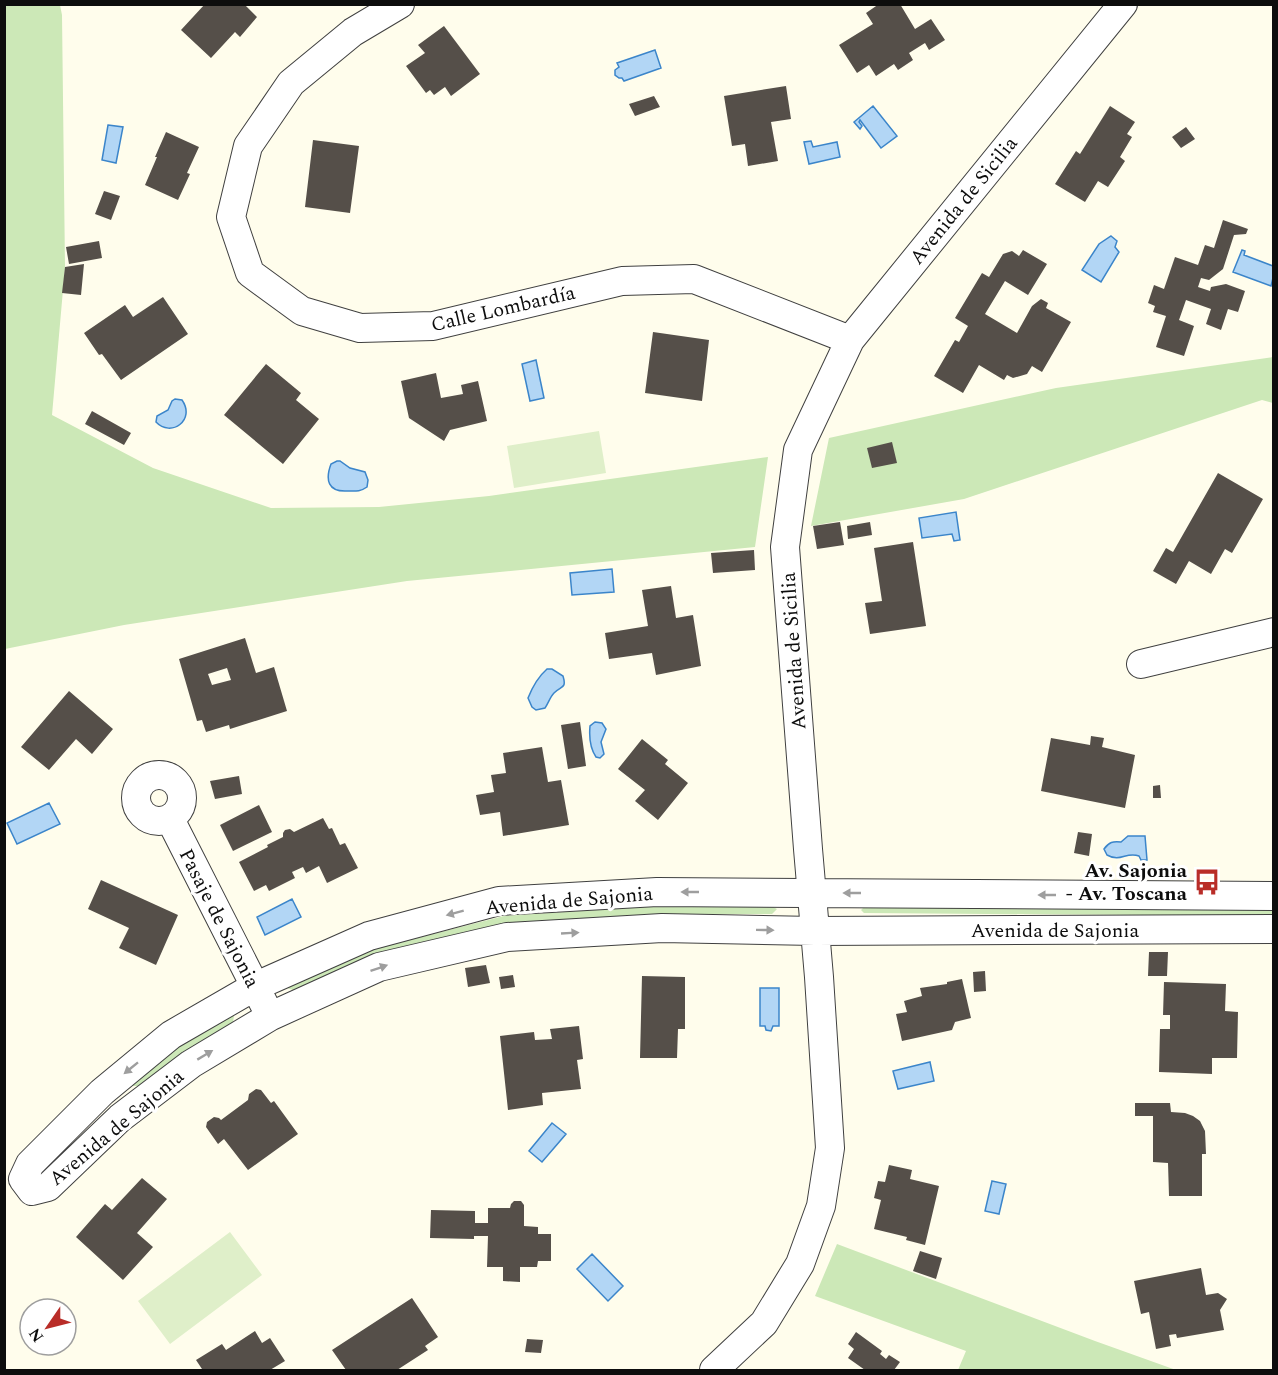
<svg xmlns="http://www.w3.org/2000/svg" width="1278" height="1375" viewBox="0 0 1278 1375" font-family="Spectral,serif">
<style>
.green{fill:#cce8b7}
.pitch{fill:#dfefc9}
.water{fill:#b2d6f5;stroke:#3b85ca;stroke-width:1.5}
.building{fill:#554f49;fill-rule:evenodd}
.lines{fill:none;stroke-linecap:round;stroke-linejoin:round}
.minor-casing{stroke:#404040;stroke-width:30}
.minor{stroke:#fff;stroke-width:28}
.oneway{fill:#9e9e9e}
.labels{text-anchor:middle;stroke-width:6;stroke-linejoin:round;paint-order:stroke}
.street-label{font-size:20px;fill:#0d0d0d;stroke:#fff}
.poi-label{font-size:20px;font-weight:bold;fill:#0d0d0d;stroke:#fff;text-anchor:end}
</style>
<rect width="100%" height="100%" fill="#fffdec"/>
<path class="green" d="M5,4L60,5L62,15L65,267L52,415L153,468L271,508L379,507L489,496L768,457L755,547L407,581L124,625L5,649Z
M1273,357V403L1262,400L964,499L811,526L829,438L1056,388Z
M655,906H771L777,909L772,914H657L378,956L293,990L287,988L374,949L504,916Z
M864,907L1273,910L1274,916L864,913L861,910Z
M229,1014L234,1016L233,1022L185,1052L138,1086H131L179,1046Z
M837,1244L1095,1341L1176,1370H958L966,1351L815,1296Z"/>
<path class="pitch" d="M599,431L606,473L514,488L507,446Z
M230,1232L262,1275L170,1344L138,1301Z"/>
<path class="water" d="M655,50L661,68L624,81L622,78H619L615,75V70L619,67L617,63Z
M873,106L897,136L881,148L860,120L859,122L862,126L860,129L854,122Z
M108,125L123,127L116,163L102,160Z
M811,141L813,147L837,142L840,157L809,164L804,142Z
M1111,236L1117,241L1115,247L1119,252L1101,282L1082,270L1099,244Z
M1242,250L1245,251L1244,255L1273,266V278L1271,286L1233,272Z
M536,360L544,398L530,401L522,364Z
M175,399L182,400C196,420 171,438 156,422L157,416L168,410L172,401Z
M337,461H340L350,468L365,472L368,480L367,487C360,492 355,491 347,491C328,492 325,480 331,464Z
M956,512L960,540L954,541L952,534L922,538L919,518Z
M612,569L614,592L572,595L570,573Z
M547,669H552L563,676C567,689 561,686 554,693C550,697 548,704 545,708L536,710L532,707L528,698C532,688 539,676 547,669Z
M595,722L602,723L606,729L601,742L604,754L600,758L596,757C590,748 589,737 590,726Z
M49,803L60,824L17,844L7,823Z
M1128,836H1145L1147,860H1141L1139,856C1126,851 1121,863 1107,855L1104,849C1109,842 1113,841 1121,842Z
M292,899L301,917L265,935L257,917Z
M760,988H779V1026H773L771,1031L766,1030L765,1026H760Z
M930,1062L934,1081L898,1089L893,1071Z
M552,1123L566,1134L542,1162L529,1151Z
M992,1181L1006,1184L999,1214L985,1211Z
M592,1254L623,1286L608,1301L577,1269Z"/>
<path class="building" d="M205,4H244L257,17L240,37L235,32L211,58L181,30Z
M879,4H900L915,29L931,19L945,40L929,50L925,43L909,53L913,60L898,70L894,64L876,76L869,65L857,73L839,45L873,24L866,13Z
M444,26L480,74L451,96L445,87L434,95L430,90L426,93L406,66L425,53L418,45Z
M786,86L791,119L771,122L778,161L748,166L745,144L732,146L724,96Z
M654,96L660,107L635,116L629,104Z
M1110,106L1135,122L1127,134L1132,137L1120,157L1125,161L1108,187L1098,181L1085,202L1055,184L1076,151L1080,154Z
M1186,127L1195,139L1181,148L1172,137Z
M166,132L199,147L187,173L190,174L178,200L145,185L157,157H155Z
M313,140L359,146L350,213L305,207Z
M104,191L120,196L111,220L95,214Z
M1223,220L1248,229L1246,234L1234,235L1223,269L1209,280L1201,278L1198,287L1210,291L1211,287L1226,284L1245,291L1238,312L1228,309L1221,330L1206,324L1211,309L1186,300L1179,320L1194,326L1184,356L1156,347L1166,316L1153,312L1155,306L1148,303L1154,285L1164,289L1175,257L1198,265L1205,245L1214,248Z
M99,241L102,258L69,264L66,247Z
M1023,250L1047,264L1028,295L1005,281L985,314L1017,333L1032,306L1041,299L1048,303L1046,308L1071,322L1042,372L1032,366L1027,374L1013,378L1007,375L1004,380L979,365L963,393L934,376L955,340L959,342L968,326L955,318L982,273L989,277L1003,254L1012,251L1019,256Z
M84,264L81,295L62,293L65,267Z
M163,297L188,334L121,380L102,354L99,355L84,333L125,305L133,317Z
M653,332L709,340L702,401L645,393Z
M266,364L301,393L296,400L319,419L283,464L224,415Z
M436,373L441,398L463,394L461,385L478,381L487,421L450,430L444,441L409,418L401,381Z
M92,411L131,433L124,445L85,424Z
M892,442L897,463L872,468L867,448Z
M1218,473L1263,499L1232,553L1225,549L1211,574L1189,561L1176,584L1153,571L1166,548L1173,552Z
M840,522L844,545L817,549L813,526Z
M870,522L872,535L848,539L847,526Z
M913,542L926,626L870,634L865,603L882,601L874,548Z
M754,550L755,570L713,573L711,553Z
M671,586L676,618L693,615L701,666L656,675L652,653L609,659L605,633L648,626L642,590Z
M245,638L256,673L274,667L287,711L230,729L229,725L206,732L202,720L197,721L179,659ZM227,668L231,680L212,685L208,674Z
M69,691L113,729L92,754L76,739L49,770L21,747Z
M580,722L586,766L568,769L561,725Z
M1091,736L1104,738L1102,747L1135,755L1125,808L1041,791L1051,738L1090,745Z
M642,739L668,760L665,764L688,783L658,820L635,801L645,790L618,769Z
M542,747L548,782L561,780L569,825L503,836L500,812L480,815L476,795L494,792L491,775L506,773L503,753Z
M239,776L242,794L215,799L210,781Z
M1160,785L1161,798H1153V786Z
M259,805L272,832L233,851L220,825Z
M323,818L329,829L332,828L340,845L345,843L358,868L327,883L319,866L306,873L303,867L292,872L295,878L269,891L266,885L254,891L239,862L268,847L267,845L283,837V833L285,830L290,829L294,832Z
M1078,832L1092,834L1089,856L1074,853Z
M101,880L178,915L156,965L119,948L129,928L88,909Z
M1149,952H1168L1167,976H1148Z
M486,965L490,983L468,987L465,968Z
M985,971L986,991L974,992L973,972Z
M513,975L515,987L501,989L499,977Z
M642,976L685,977V1029H678L677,1058H640Z
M962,979L971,1018L955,1022L952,1030L902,1041L896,1014L907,1012L904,1001L922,996L920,988L947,984V982Z
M1164,982L1226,984L1225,1011L1238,1012L1237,1058H1212V1074L1159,1072L1160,1029H1170V1015H1163Z
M579,1026L583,1059L577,1060L581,1089L542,1093L543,1105L508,1110L500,1036L534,1032L535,1040L552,1039L550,1029Z
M256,1089L261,1090L271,1103L274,1101L298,1134L248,1170L224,1139L218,1144L206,1127L207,1122L214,1117L219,1118L221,1120L248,1100L249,1094Z
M1135,1103H1170L1171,1112L1185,1113L1193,1116L1200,1121L1205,1131L1206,1154H1202V1196H1169L1168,1163L1153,1162V1116H1135Z
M889,1165L912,1170L910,1179L939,1186L925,1245L906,1240L907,1237L874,1229L881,1200L874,1198L878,1181L885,1182Z
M142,1178L167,1199L137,1233L153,1247L123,1280L76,1237L105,1204L112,1210Z
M514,1201H521L524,1205V1226L538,1227V1234H551V1261H538L537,1267H520V1282L503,1281V1267H487L488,1236H474V1239L430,1238L431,1210L475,1211V1223H488V1208H510L511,1204Z
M920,1251L942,1258L936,1279L913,1271Z
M1201,1268L1206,1295L1218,1293L1227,1299L1220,1310L1224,1330L1177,1338L1176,1334L1169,1335L1171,1346L1156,1349L1149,1312L1141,1314L1134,1281Z
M412,1298L438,1337L425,1346L428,1350L397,1370H346L332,1350Z
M255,1331L262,1343L270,1338L285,1361L270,1370H200L202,1369L196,1360L222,1344L226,1350Z
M856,1332L882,1351L880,1354L886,1359L889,1355L900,1362L894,1370H865L848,1358L854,1349L848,1344Z
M527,1339L543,1340L541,1353L525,1352Z"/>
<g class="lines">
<g class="minor-casing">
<path id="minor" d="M400,4L353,32L291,83L248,146L231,217L250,273L302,311L360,328L433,326L622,281L694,279L850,340
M1141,664L1274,632
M136 798a23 23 0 1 1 46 0a23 23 0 1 1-46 0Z
M170,819L264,1004
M1274,896L657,892L499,901L369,936L254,987L171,1035L102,1092L30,1164L23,1179L32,1191L48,1187L120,1118L191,1064L271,1016L379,967L507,937L662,928L815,931L1274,929
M714,1370L764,1323L800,1264L821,1206L830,1148L819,977L808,849L785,547L798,450L850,340L1123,4"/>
</g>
<use href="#minor" class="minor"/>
</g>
<defs><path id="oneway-solid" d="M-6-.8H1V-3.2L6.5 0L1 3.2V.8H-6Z" transform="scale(1.5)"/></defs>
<g class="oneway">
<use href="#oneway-solid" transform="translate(690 892) rotate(-180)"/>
<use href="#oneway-solid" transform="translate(852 893) rotate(-180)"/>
<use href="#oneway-solid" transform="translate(1047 895) rotate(-180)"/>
<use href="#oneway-solid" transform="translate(455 913) rotate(165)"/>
<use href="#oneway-solid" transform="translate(765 930) rotate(1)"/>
<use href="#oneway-solid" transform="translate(570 933) rotate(-3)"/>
<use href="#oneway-solid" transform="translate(379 968) rotate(-19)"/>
<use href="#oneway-solid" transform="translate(205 1055) rotate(-31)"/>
<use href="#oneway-solid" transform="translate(131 1068) rotate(141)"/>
</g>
<defs>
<g id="bus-bare" transform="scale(2.07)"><path d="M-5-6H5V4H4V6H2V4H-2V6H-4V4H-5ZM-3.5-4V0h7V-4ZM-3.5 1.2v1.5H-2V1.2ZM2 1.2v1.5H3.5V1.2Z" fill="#b92d28" stroke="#fff" stroke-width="2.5" paint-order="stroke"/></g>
</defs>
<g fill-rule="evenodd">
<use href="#bus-bare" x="1207" y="882"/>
</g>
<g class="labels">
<g class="street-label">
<text transform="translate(963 200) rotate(-51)" y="7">Avenida de Sicilia</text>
<text transform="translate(503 308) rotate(-13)" y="7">Calle Lombardía</text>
<text transform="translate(793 651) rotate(-94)" y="7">Avenida de Sicilia</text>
<text transform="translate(569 900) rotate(-5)" y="7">Avenida de Sajonia</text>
<text transform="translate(220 918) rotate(63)" y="7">Pasaje de Sajonia</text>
<text x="1055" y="937">Avenida de Sajonia</text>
<text transform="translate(116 1127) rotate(-40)" y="7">Avenida de Sajonia</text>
</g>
<g class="poi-label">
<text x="1187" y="877">Av. Sajonia<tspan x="1187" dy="23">- Av. Toscana</tspan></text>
</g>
</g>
<rect width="1278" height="1375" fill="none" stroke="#0d0d0d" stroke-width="12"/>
<g transform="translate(48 1327) rotate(235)"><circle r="28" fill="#ffffff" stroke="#9e9e9e" stroke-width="1.5"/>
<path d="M0-4.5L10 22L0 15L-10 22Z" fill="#b92d28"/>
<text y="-9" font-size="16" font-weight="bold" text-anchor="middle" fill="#0d0d0d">N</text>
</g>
</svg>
